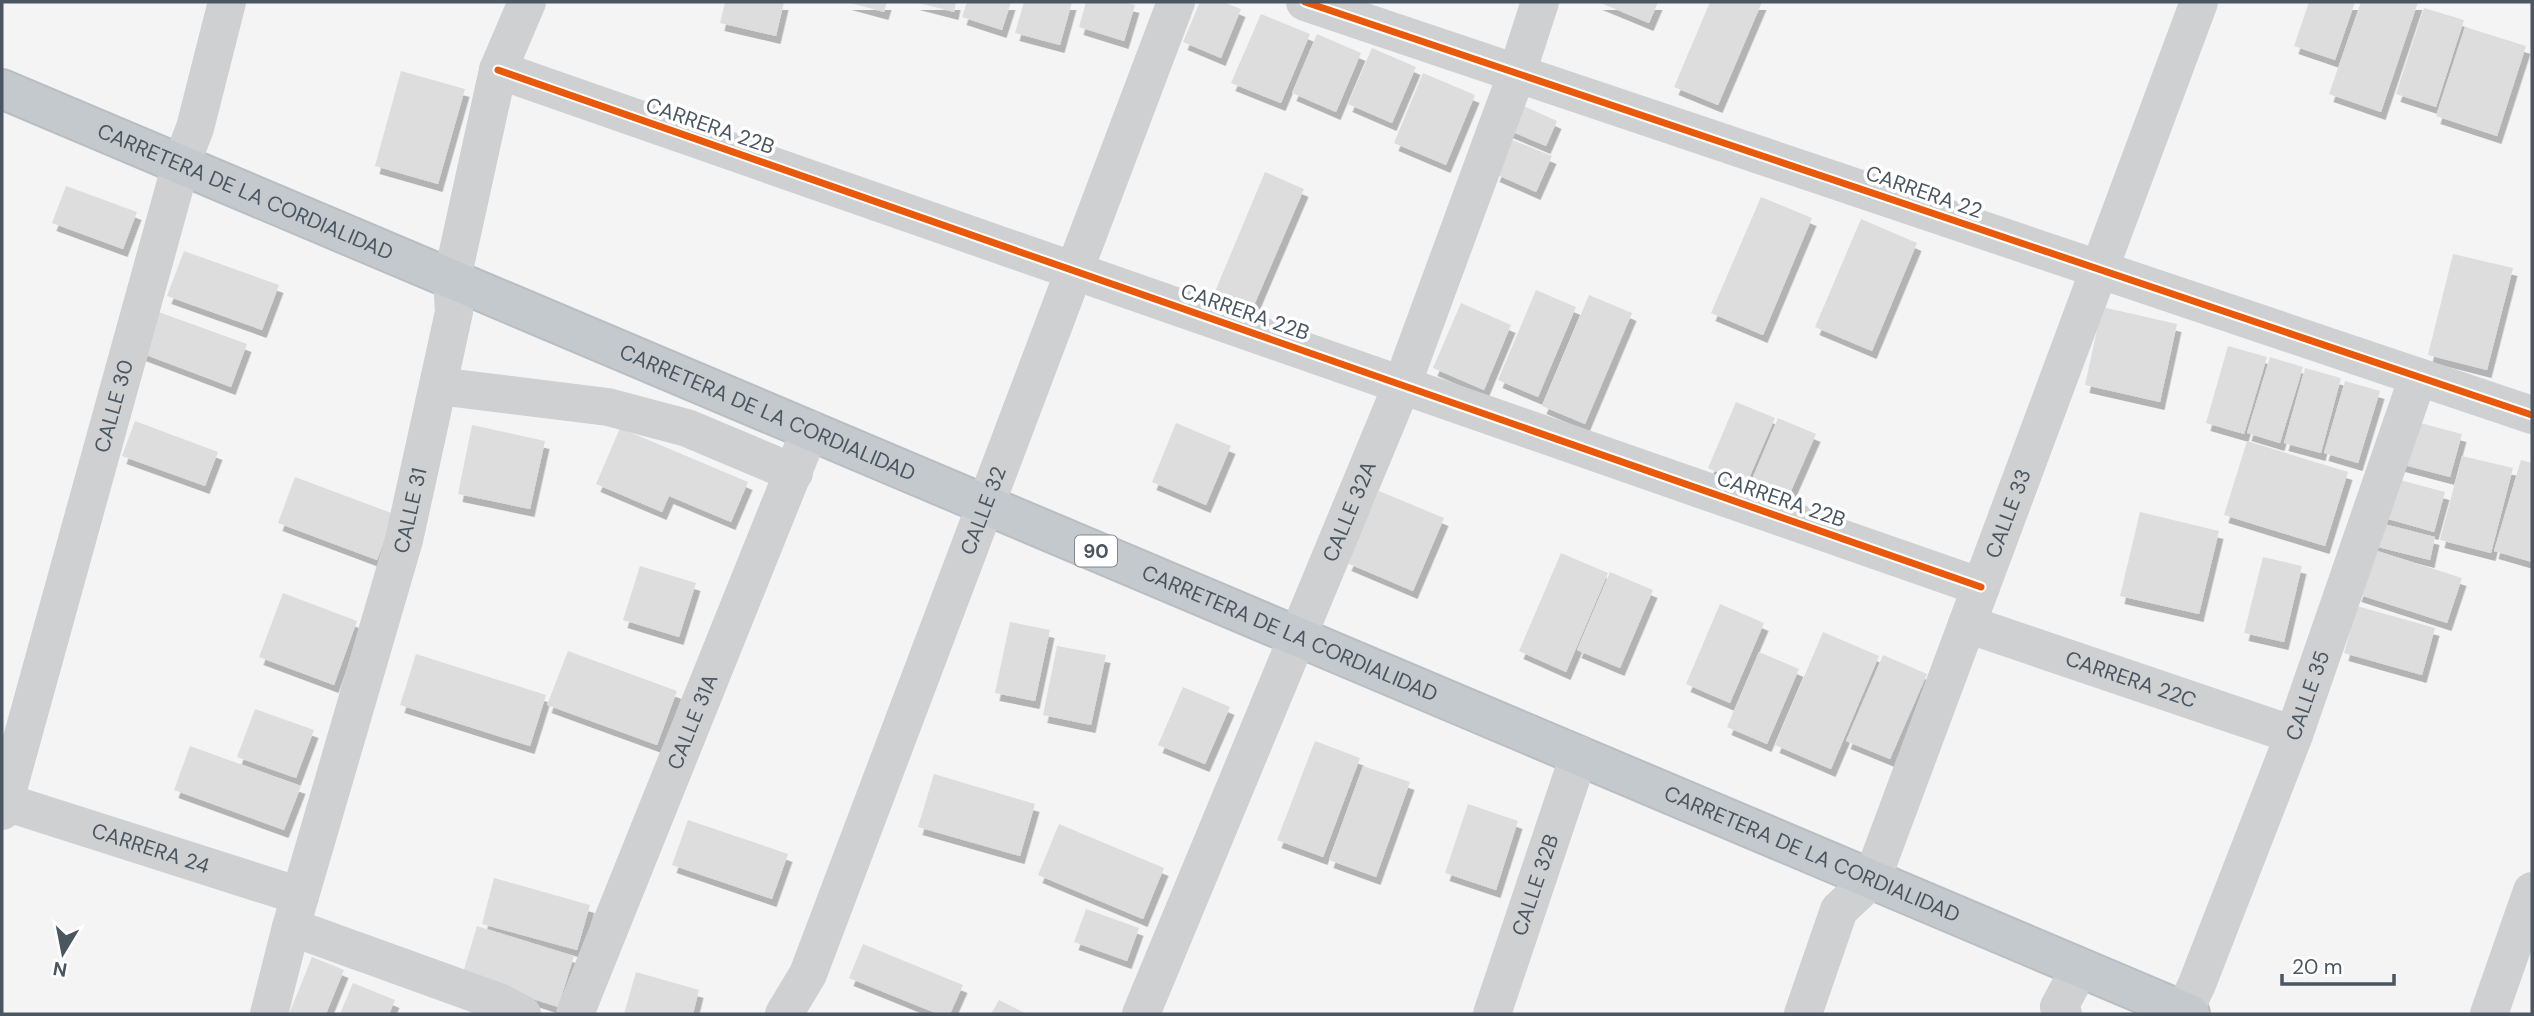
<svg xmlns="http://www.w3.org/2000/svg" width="2534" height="1016" viewBox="0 0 2534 1016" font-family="'DM Sans',sans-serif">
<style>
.building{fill:#ddddde;filter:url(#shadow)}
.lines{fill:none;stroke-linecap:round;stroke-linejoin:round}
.trunk-casing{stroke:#b9bec3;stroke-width:42}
.minor{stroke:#ced0d2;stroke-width:38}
.tertiary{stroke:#ced0d2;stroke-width:38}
.trunk{stroke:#c4c9cd;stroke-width:38}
.cycleway-casing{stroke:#fff;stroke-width:11}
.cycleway{stroke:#e8590c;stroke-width:7}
.labels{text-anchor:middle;stroke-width:7;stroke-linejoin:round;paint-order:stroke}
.shield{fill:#fff;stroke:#808990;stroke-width:2}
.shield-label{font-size:19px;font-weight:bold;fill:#4a5661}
.street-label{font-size:21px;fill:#4a5661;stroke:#fff}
</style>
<defs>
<filter id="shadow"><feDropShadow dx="4.5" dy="8" stdDeviation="0" flood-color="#0004"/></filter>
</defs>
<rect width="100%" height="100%" fill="#f4f4f4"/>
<path class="building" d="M725,2H784L776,36L720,23Z
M847,2H887L884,12Z
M915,2H956L954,12Z
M967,2H1011L1002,30L962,17Z
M1024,2H1072L1060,45L1015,33Z
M1086,2H1123L1135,5L1124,41L1079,27Z
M1200,2H1223L1241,9L1221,58L1183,42Z
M1598,2H1658L1649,23Z
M1710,2H1762L1718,105L1674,87Z
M2309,2H2355L2335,60L2294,46Z
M2361,2H2418L2381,112L2329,94Z
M2424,8L2464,20L2436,107L2396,94Z
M1261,14L1310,34L1281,103L1231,83Z
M2465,27L2526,46L2497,136L2436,116Z
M1317,34L1361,53L1336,112L1292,93Z
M1372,48L1416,67L1392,123L1348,104Z
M401,71L465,89L438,184L375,166Z
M1423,73L1475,95L1446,165L1394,143Z
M1519,104L1557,121L1546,146L1508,130Z
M1510,139L1552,156L1536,192L1495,174Z
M1265,172L1304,189L1252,310L1214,294Z
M66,186L137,212L123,249L52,223Z
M1761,197L1812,218L1763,335L1711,313Z
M1861,219L1917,243L1872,351L1815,327Z
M184,251L279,285L262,330L167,296Z
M2453,254L2513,268L2487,370L2428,355Z
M1536,290L1576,307L1538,397L1498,380Z
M1589,295L1632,313L1585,424L1542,406Z
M1461,303L1511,325L1484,390L1433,368Z
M2102,307L2177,324L2160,402L2085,385Z
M156,311L247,344L231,387L141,353Z
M2228,346L2267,357L2244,434L2206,423Z
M2270,357L2303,367L2280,443L2247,433Z
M2305,368L2341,378L2321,453L2284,443Z
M2345,381L2380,391L2358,463L2324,453Z
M1736,402L1775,418L1746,485L1708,468Z
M1778,418L1816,434L1787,500L1750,484Z
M2405,419L2462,434L2450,477L2393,462Z
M135,421L218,452L205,486L122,456Z
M1176,423L1231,446L1206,505L1152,482Z
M472,425L545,441L530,509L458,494Z
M620,428L748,482L731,522L669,496L662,512L596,484Z
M2247,441L2348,472L2325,546L2224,515Z
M2462,456L2513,468L2491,553L2440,540Z
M2521,460L2532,463V562L2494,551Z
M2385,476L2445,492L2434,532L2374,515Z
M295,477L394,514L377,560L278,523Z
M1379,491L1444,518L1413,591L1347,563Z
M2140,512L2219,531L2199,614L2120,596Z
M2376,522L2435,537L2430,560L2370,545Z
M2371,549L2462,578L2447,623L2357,594Z
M1561,553L1608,573L1566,672L1519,651Z
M2263,557L2302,566L2284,642L2244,633Z
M640,566L696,583L679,637L623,620Z
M1610,572L1653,590L1620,668L1577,650Z
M283,593L357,621L334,685L259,657Z
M1720,604L1764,623L1730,703L1686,684Z
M2357,606L2435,628L2422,675L2344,653Z
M1010,622L1050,630L1035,701L995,693Z
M1823,632L1879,656L1831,769L1775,745Z
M1057,646L1106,655L1091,725L1043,715Z
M568,651L677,691L657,745L547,705Z
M1759,652L1799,669L1767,744L1727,727Z
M416,654L546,695L530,746L400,705Z
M1883,655L1927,674L1890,759L1846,741Z
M1183,687L1230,707L1205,764L1158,745Z
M255,709L314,730L296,778L237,757Z
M1315,741L1360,758L1323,857L1277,840Z
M190,746L301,786L284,830L174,790Z
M1363,766L1410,782L1376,877L1329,860Z
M934,774L1035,804L1020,856L918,827Z
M1468,804L1518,821L1496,890L1445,873Z
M688,820L788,854L772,899L672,865Z
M1059,824L1164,868L1143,919L1038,875Z
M494,878L590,905L577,950L482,924Z
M1086,909L1139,928L1127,961L1074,942Z
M477,926L574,956L558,1007L462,976Z
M863,944L963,985L950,1014H938L849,978Z
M312,957L344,970L326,1014H289Z
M636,972L699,990L693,1014H624Z
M353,983L395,1000L389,1014H340Z
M999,1000L1027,1014H991Z"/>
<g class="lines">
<g class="trunk-casing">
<g id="trunk">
<path id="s11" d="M2,89L2190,1014"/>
</g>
</g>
<g class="minor">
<path d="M1305,2L2532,415"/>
<path d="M498,70L1981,587"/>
<path d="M438,386L608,407L687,428L794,473"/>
<path id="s1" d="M1967,624L2294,735"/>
<path id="s2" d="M2,801L300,896"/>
<path id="s3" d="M2,811L181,164L195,128L227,2"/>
<path d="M291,927L499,1002L522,1014"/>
<path id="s4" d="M2184,1012L2197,984L2294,735L2418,377"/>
<path id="s5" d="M269,1014L291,927L404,540L454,312L452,279L498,70L527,2"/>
<path id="s6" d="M575,1014L810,430"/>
<path id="s7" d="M784,1014L808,974L1176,2"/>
<path id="s8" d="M1141,1014L1402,385L1517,73L1540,2"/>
<path id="s9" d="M1492,1014L1579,755"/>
<path d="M1803,1014L1839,910L1872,879"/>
<path d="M2063,1014L2059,1007L2080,968"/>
<path d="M2489,1014L2532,891"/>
</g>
<path class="tertiary" id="s10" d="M1872,879L2199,2"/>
<use href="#trunk" class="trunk"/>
<g class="cycleway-casing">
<path id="cycleway" d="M1305,2L2532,415
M498,70L1981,587"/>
</g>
<use href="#cycleway" class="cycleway"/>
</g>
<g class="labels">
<rect class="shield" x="1075" y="535.5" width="42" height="31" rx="5"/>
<g class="shield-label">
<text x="1096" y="558">90</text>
</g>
<g class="street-label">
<text transform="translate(710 126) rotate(19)" y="7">CARRERA 22B</text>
<text dy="7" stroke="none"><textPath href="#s11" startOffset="264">CARRETERA DE LA CORDIALIDAD</textPath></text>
<text transform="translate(1924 192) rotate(19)" y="7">CARRERA 22</text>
<text transform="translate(1245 312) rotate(19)" y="7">CARRERA 22B</text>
<text dy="7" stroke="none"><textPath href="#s3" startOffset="420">CALLE 30</textPath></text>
<text dy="7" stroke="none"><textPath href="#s11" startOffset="831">CARRETERA DE LA CORDIALIDAD</textPath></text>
<text transform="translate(1781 499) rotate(19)" y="7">CARRERA 22B</text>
<text dy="7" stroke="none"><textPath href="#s5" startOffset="523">CALLE 31</textPath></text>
<text dy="7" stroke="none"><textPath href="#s7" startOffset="542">CALLE 32</textPath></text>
<text dy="7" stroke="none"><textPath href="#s8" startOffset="544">CALLE 32A</textPath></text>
<text dy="7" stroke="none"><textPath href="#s10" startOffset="390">CALLE 33</textPath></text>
<text dy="7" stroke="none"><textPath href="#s11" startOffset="1398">CARRETERA DE LA CORDIALIDAD</textPath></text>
<text dy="7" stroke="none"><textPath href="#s1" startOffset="173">CARRERA 22C</textPath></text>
<text dy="7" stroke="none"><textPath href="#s4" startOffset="340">CALLE 35</textPath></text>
<text dy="7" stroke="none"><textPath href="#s6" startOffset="315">CALLE 31A</textPath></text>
<text dy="7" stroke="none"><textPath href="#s2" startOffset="156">CARRERA 24</textPath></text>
<text dy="7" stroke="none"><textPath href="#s11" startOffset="1965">CARRETERA DE LA CORDIALIDAD</textPath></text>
<text dy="7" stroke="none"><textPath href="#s9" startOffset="136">CALLE 32B</textPath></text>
</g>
</g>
<rect width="2534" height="1016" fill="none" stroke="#4a5661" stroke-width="7"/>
<g transform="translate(63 953) rotate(190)" stroke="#ffffff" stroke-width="5" paint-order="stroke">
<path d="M0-5L12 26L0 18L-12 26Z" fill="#4a5661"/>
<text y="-10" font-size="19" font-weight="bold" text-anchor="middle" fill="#4a5661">N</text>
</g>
<path d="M2282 974v10h112v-10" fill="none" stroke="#4a5661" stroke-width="3.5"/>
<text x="2292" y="974" font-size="21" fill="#4a5661" stroke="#ffffff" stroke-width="5" paint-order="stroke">20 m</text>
</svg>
